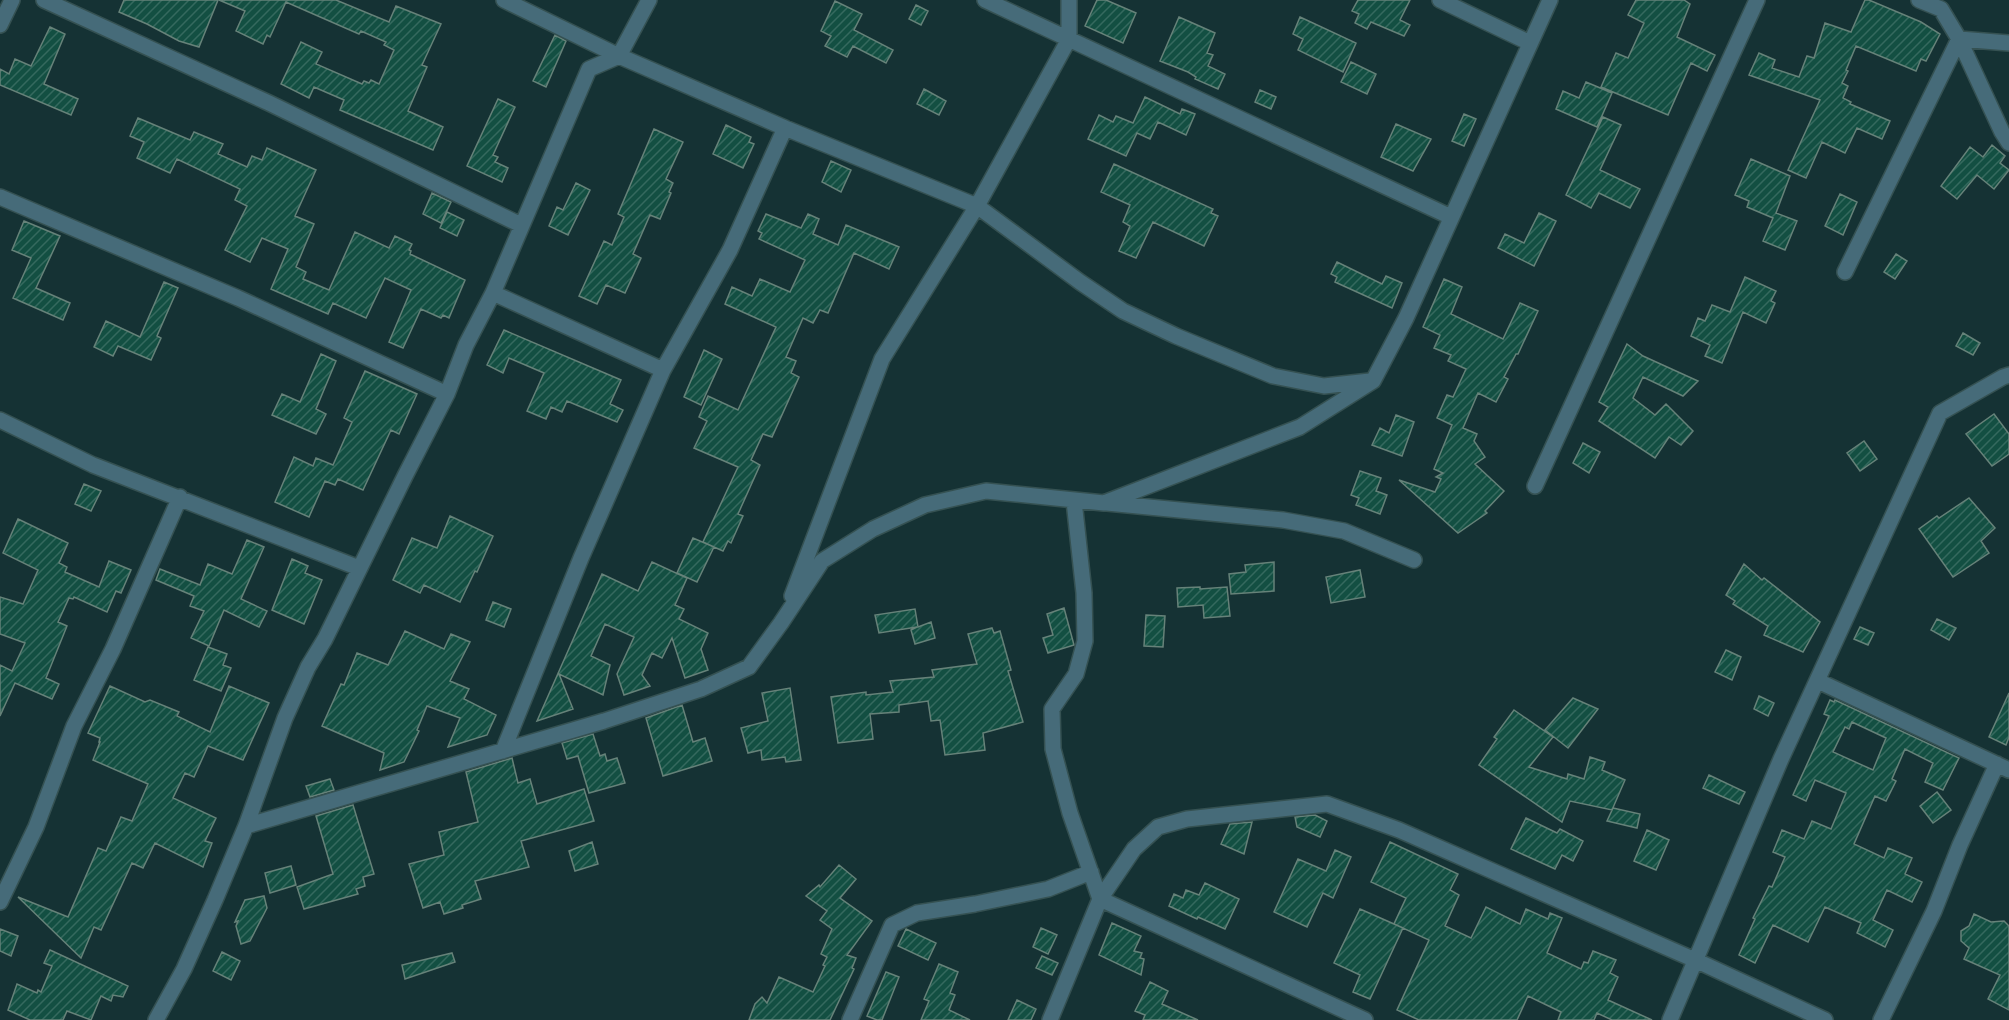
<svg xmlns="http://www.w3.org/2000/svg" width="2009" height="1020" viewBox="0 0 2009 1020" font-family="'DM Sans',sans-serif">
<style>
.building{fill:url(#building-hatch);stroke:#668279;stroke-width:1.5;fill-rule:evenodd}
.lines{fill:none;stroke-linecap:round;stroke-linejoin:round}
.minor-casing{stroke:#355152;stroke-width:18}
.minor{stroke:#466b79;stroke-width:15}
</style>
<defs>
<pattern id="building-hatch" width="6" height="6" patternUnits="userSpaceOnUse" patternTransform="scale(1.5)"><rect width="6" height="6" fill="#134f42"/><path d="M-1 1l2-2M0 6l6-6M5 7l2-2" fill="none" stroke="#35695e"/></pattern>
</defs>
<rect width="100%" height="100%" fill="#153234"/>
<path class="building" d="M124,0H218L199,47L179,41L147,24L119,12Z
M219,0H336L389,22L396,6L441,24L422,65L427,67L408,111L443,127L433,150L340,110L344,100L314,87L309,98L281,84L301,42L322,52L316,64L362,84L364,81L369,83L371,80L379,84L394,50L384,45L386,42L361,31L359,34L286,2L270,37L267,35L263,44L236,31L245,11Z
M1097,0H1106L1136,13L1123,43L1085,26Z
M1358,0H1410L1400,20L1410,25L1404,36L1371,22L1367,29L1355,23L1359,14L1352,11Z
M1636,0H1684L1690,4L1677,37L1715,55L1707,71L1691,63L1668,115L1601,87L1616,53L1628,58L1644,23L1628,15Z
M1865,0H1869L1921,22L1940,34L1926,61L1921,59L1916,71L1856,46L1846,70L1848,71L1842,83L1848,86L1843,98L1851,102L1850,104L1890,121L1882,139L1857,128L1845,153L1822,142L1806,178L1788,170L1820,100L1749,75L1759,53L1775,60L1772,68L1799,77L1807,56L1814,58L1825,23L1851,32Z
M835,1L862,14L854,30L893,50L886,63L853,46L847,57L825,46L831,36L821,31Z
M916,5L928,11L921,25L909,19Z
M1179,17L1215,33L1207,53L1213,55L1208,66L1225,74L1218,89L1195,79L1196,77L1188,72L1160,61Z
M1300,17L1356,43L1343,72L1298,50L1303,39L1293,34Z
M50,27L65,34L44,84L78,99L71,115L0,85V69L9,74L15,59L31,66Z
M555,35L566,41L546,87L533,81Z
M1351,62L1376,74L1367,94L1341,82Z
M1586,82L1612,93L1597,127L1556,109L1563,91L1579,98Z
M924,89L946,101L939,115L917,104Z
M1260,90L1276,97L1271,109L1255,102Z
M1145,97L1180,114L1182,109L1195,114L1186,135L1158,122L1150,139L1137,133L1126,156L1088,139L1099,115L1113,122L1116,116L1133,123Z
M498,99L515,107L493,155L498,157L495,162L508,168L502,182L467,166Z
M1464,114L1476,119L1464,146L1452,141Z
M1603,117L1621,125L1600,170L1640,189L1630,208L1599,193L1591,208L1566,195Z
M138,118L190,140L194,132L223,144L218,154L247,167L252,156L262,160L267,148L316,170L295,216L314,224L296,267L306,272L303,279L329,290L355,232L389,248L395,236L412,244L409,250L411,251L410,254L465,280L449,318L443,315L441,318L421,309L403,348L389,342L411,290L385,278L366,318L333,303L328,314L271,289L288,249L262,238L250,262L225,250L247,206L235,200L240,189L177,159L170,173L137,158L144,142L130,136Z
M1396,124L1431,139L1413,171L1381,157Z
M726,125L751,137L749,142L754,144L743,168L713,154Z
M654,129L683,142L666,179L673,183L669,192L671,193L660,219L650,215L633,254L641,258L625,293L606,285L597,304L579,296L604,241L612,245L624,217L618,214Z
M1992,145L2005,156L2000,163L2009,170L1994,189L1977,175L1957,199L1941,186L1970,147L1983,157Z
M1751,159L1790,176L1776,213L1797,221L1785,250L1763,241L1773,218L1747,207L1749,201L1735,195Z
M831,161L851,170L841,192L822,182Z
M1114,164L1213,209L1211,213L1218,216L1204,246L1153,222L1136,258L1119,251L1130,226L1123,222L1130,205L1101,192Z
M576,183L590,190L568,235L549,226L557,207L563,210Z
M432,193L451,202L441,223L423,214Z
M1840,194L1857,202L1843,235L1825,226Z
M447,212L464,220L457,236L440,228Z
M1539,213L1556,221L1534,266L1498,248L1505,234L1524,243Z
M766,214L801,228L808,214L819,219L813,234L838,245L846,225L899,247L889,269L854,253L828,313L820,310L813,323L803,318L786,357L796,361L791,373L799,377L772,437L763,434L751,460L760,465L738,514L743,516L731,543L728,541L723,551L714,547L697,582L677,573L693,538L714,547L703,542L738,467L694,448L707,421L699,417L708,396L738,410L776,327L725,304L732,287L752,296L760,279L790,292L805,260L759,239L762,233L758,231Z
M24,221L60,236L36,288L70,303L63,320L13,298L31,258L12,250Z
M1896,254L1907,261L1895,279L1884,272Z
M1337,262L1382,284L1386,276L1402,283L1392,308L1335,282L1337,277L1331,274Z
M1745,277L1776,291L1771,301L1775,303L1766,323L1743,312L1722,363L1705,356L1710,345L1691,336L1698,318L1705,321L1712,305L1730,312Z
M1444,279L1462,287L1451,314L1503,339L1520,303L1538,311L1518,354H1516L1504,377L1508,379L1496,402L1478,393L1463,428L1477,434L1474,441L1485,457L1475,464L1504,491L1485,511L1487,513L1458,533L1399,480L1435,492L1441,479L1436,477L1443,473L1434,469L1452,425L1437,418L1447,395L1453,397L1466,369L1448,361L1451,355L1434,348L1440,335L1423,327Z
M164,282L178,288L157,336L161,338L151,360L118,346L113,356L94,347L106,321L140,337Z
M504,330L621,380L610,404L623,410L617,422L567,401L562,412L551,407L546,419L527,411L544,373L509,358L503,373L487,365Z
M1963,333L1980,343L1973,355L1956,346Z
M1627,344L1643,356L1698,381L1683,396L1643,377L1633,398L1655,415L1666,404L1693,431L1681,445L1669,437L1655,458L1599,421L1608,407L1599,402Z
M704,350L722,359L701,405L684,397Z
M321,354L336,361L316,409L326,414L316,434L272,415L282,394L300,402Z
M365,371L417,394L399,434L391,430L363,490L338,479L335,485L325,481L309,517L275,502L294,457L313,466L316,458L333,465L352,422L344,418Z
M1994,414L2009,434V454L1992,466L1966,434Z
M1396,415L1414,422L1402,456L1372,445L1380,428L1389,433Z
M1864,441L1877,459L1860,471L1847,453Z
M1583,443L1600,452L1589,473L1573,463Z
M1360,471L1381,478L1376,491L1387,495L1380,514L1356,505L1359,498L1351,495Z
M84,484L101,491L91,511L75,504Z
M1969,498L1995,528L1981,541L1989,553L1953,577L1919,529L1937,516L1939,518Z
M450,516L493,536L477,572L475,571L460,602L424,585L420,593L393,580L412,538L437,548Z
M18,519L68,543L59,563L67,567L65,572L99,587L109,561L131,570L121,593L116,591L107,612L74,597L73,599L69,598L58,622L67,626L46,678L59,684L52,699L15,683L0,716V665L12,671L25,643L0,634V597L23,604L38,570L3,553Z
M247,540L264,547L241,599L267,611L259,627L224,610L209,646L191,638L204,611L190,606L194,596L156,580L160,569L200,585L208,564L232,574Z
M292,559L308,566L305,573L322,580L304,624L272,610Z
M652,562L687,578L675,605L684,609L679,619L708,633L701,649L708,670L685,678L672,638L662,658L652,653L642,675L650,686L624,695L617,674L634,637L605,624L591,656L610,665L603,695L559,674L573,709L537,721L602,574L638,591Z
M1274,562V591L1231,594L1229,574L1246,572L1245,565Z
M1744,564L1762,580L1764,578L1820,622L1803,652L1764,635L1768,626L1733,604L1735,601L1726,595Z
M1360,570L1365,597L1331,603L1326,577Z
M1200,587V589L1227,587L1230,616L1204,618L1203,605L1178,607L1177,588Z
M493,602L511,609L504,627L486,620Z
M1064,608L1074,645L1048,653L1043,638L1053,635L1047,614Z
M915,609L918,627L931,622L935,638L915,644L911,630L917,627L879,633L875,615Z
M1146,615L1165,616L1163,647L1144,646Z
M1937,619L1956,628L1949,640L1931,630Z
M1860,627L1874,633L1868,645L1854,639Z
M992,628L994,633L1000,631L1011,670L1008,671L1023,722L983,733L985,750L945,755L940,720L931,721L928,701L899,705V712L870,714L873,739L838,743L831,697L866,692V695L893,692L890,681L934,677L932,670L977,664L968,634Z
M405,631L444,649L451,634L470,642L450,681L469,689L464,699L496,715L487,735L448,747L460,718L427,706L417,730L419,731L404,762L380,770L384,753L322,726L341,684L344,685L357,653L388,665Z
M208,647L227,654L223,665L231,668L221,691L194,680Z
M1726,650L1741,657L1732,680L1715,672Z
M110,686L145,702L150,700L179,712L177,716L210,732L229,686L269,703L243,760L208,746L194,777L185,773L173,798L216,818L205,841L212,843L203,867L155,843L143,868L132,863L101,930L94,927L81,958L18,897L68,917L98,848L106,851L121,817L132,821L148,784L93,760L100,742H99L100,738L88,733Z
M790,688L801,760L786,762L785,757L762,760L761,750L748,753L741,728L768,721L762,693Z
M2009,693V737L2006,745L1989,737Z
M1759,696L1774,703L1768,716L1754,709Z
M1573,698L1598,709L1568,748L1545,730Z
M1830,700L1834,702L1835,700L1959,758L1943,790L1925,782L1933,763L1905,749L1892,779L1896,781L1886,801L1875,796L1854,844L1884,858L1888,848L1912,858L1905,874L1922,882L1912,902L1887,890L1873,920L1893,930L1885,947L1857,933L1861,923L1825,907L1808,942L1773,925L1755,963L1739,955L1755,919L1753,918L1769,886L1772,887L1785,857L1773,852L1782,830L1804,839L1812,821L1831,829L1846,793L1815,780L1806,801L1793,795L1829,716L1824,714ZM1852,722L1886,738L1873,770L1833,752L1845,727L1849,729Z
M682,705L693,742L705,738L712,761L663,776L646,718Z
M1514,710L1553,737L1529,767L1567,779L1568,774L1584,779L1590,757L1605,762L1602,770L1625,780L1612,810L1570,801L1562,822L1479,765L1497,739L1494,737Z
M593,734L600,756L605,754L607,761L617,758L625,783L589,793L578,756L567,759L562,743Z
M512,758L518,783L530,779L537,804L584,789L594,821L521,841L529,867L475,881L481,899L462,905L463,908L444,914L440,902L423,908L409,864L444,855L439,832L478,822L466,772Z
M1709,775L1745,792L1739,804L1703,788Z
M330,779L334,790L310,797L306,786Z
M1937,792L1951,810L1933,823L1920,806Z
M353,805L374,874L363,877L365,886L356,889L358,894L304,909L297,887L333,874L316,816Z
M1613,808L1640,814L1637,828L1607,821Z
M1315,815L1327,821L1320,837L1297,827L1295,817Z
M1526,818L1557,833L1560,829L1583,841L1573,861L1562,855L1555,869L1511,849Z
M1252,822L1244,854L1221,844L1230,824Z
M1647,830L1669,840L1656,870L1634,861Z
M592,842L598,864L575,871L569,851Z
M1390,842L1458,874L1450,890L1459,895L1445,926L1471,938L1486,907L1520,924L1526,909L1548,919L1550,913L1562,918L1547,953L1581,969L1584,962L1588,963L1593,951L1616,960L1610,973L1618,977L1608,1000L1652,1020H1612L1597,1013L1594,1020H1558L1561,1012L1528,996L1517,1020H1419L1397,1010L1429,940L1394,924L1406,898L1371,882Z
M1335,850L1351,857L1333,898L1323,893L1307,927L1274,912L1298,859L1326,871Z
M839,865L856,879L840,898L872,921L847,955L856,958L852,968L854,969L830,1020H749L755,1004L762,997L767,1003L779,977L813,992L825,966L823,965L827,957L821,954L832,929L820,920L827,911L806,896L819,885L820,887Z
M291,866L296,885L270,893L265,873Z
M1205,883L1239,899L1225,929L1198,917L1197,919L1169,906L1174,894L1183,898L1186,890L1199,895Z
M264,896L267,908L250,941L241,944L236,926L238,921L235,922L245,900Z
M1360,909L1403,928L1370,999L1353,992L1360,975L1334,963Z
M1974,914L1991,922L2004,921L2009,926V1010L1988,999L2000,975L1964,959L1969,948L1961,941V931L1969,926Z
M1112,923L1141,936L1134,951L1142,953L1140,958L1144,959L1141,975L1099,955Z
M1041,928L1057,935L1048,954L1033,947Z
M0,929L18,936L11,956L0,951Z
M906,929L936,943L928,960L898,946Z
M50,950L128,986L123,997L113,995L111,1001L101,996L91,1020L67,1011L63,1020H30L8,1010L17,984L37,993L38,990L41,992L52,966L44,963Z
M222,952L240,961L231,980L213,971Z
M452,953L455,962L405,979L402,965Z
M1042,956L1058,963L1052,975L1036,968Z
M939,964L958,972L950,993L955,995L949,1010L970,1020H921L929,1001L924,999Z
M886,972L899,977L882,1020H877L867,1016Z
M1150,982L1168,991L1162,1004L1198,1020H1143L1145,1015L1135,1011Z
M1017,1000L1036,1009L1031,1020H1008Z"/>
<g class="lines">
<g class="minor-casing">
<path id="minor" d="M44,0L269,103L521,225
M504,0L619,56L785,128L977,206L1080,282L1123,311L1176,336L1273,376L1324,386L1370,381
M985,0L1451,217
M1440,0L1530,43
M1919,0L1941,9L1959,39L2002,132L2009,143
M0,25L12,0
M1959,39L2009,43
M0,197L238,298L447,394
M1845,272L1959,39
M493,293L663,370
M0,420L93,465L359,568
M1535,486L1757,0
M1074,501L1084,593L1085,641L1076,674L1052,709L1053,749L1070,813L1100,899L1365,1020
M1107,503L1283,520L1344,531L1414,560
M792,596L882,359L977,206L1069,39V0
M1818,681L2009,770
M503,751L581,558L663,370L730,250L785,128
M246,826L604,721L701,689L749,667L781,623L822,561L873,529L925,505L986,491L1104,503L1300,427L1373,381L1406,318L1550,0
M0,902L36,827L74,726L113,649L180,497
M156,1020L184,969L215,900L246,826L285,718L308,667L325,639L405,476L447,394L466,345L493,293L589,69L619,56L649,0
M850,1020L892,925L917,913L975,904L1048,889L1091,872
M1050,1020L1100,899L1134,849L1158,827L1187,819L1327,804L1399,830L1695,960L1825,1020
M1670,1020L1781,759L1940,413L2003,377L2009,375
M1881,1020L1934,911L1960,845L1997,764"/>
</g>
<use href="#minor" class="minor"/>
</g>
</svg>
